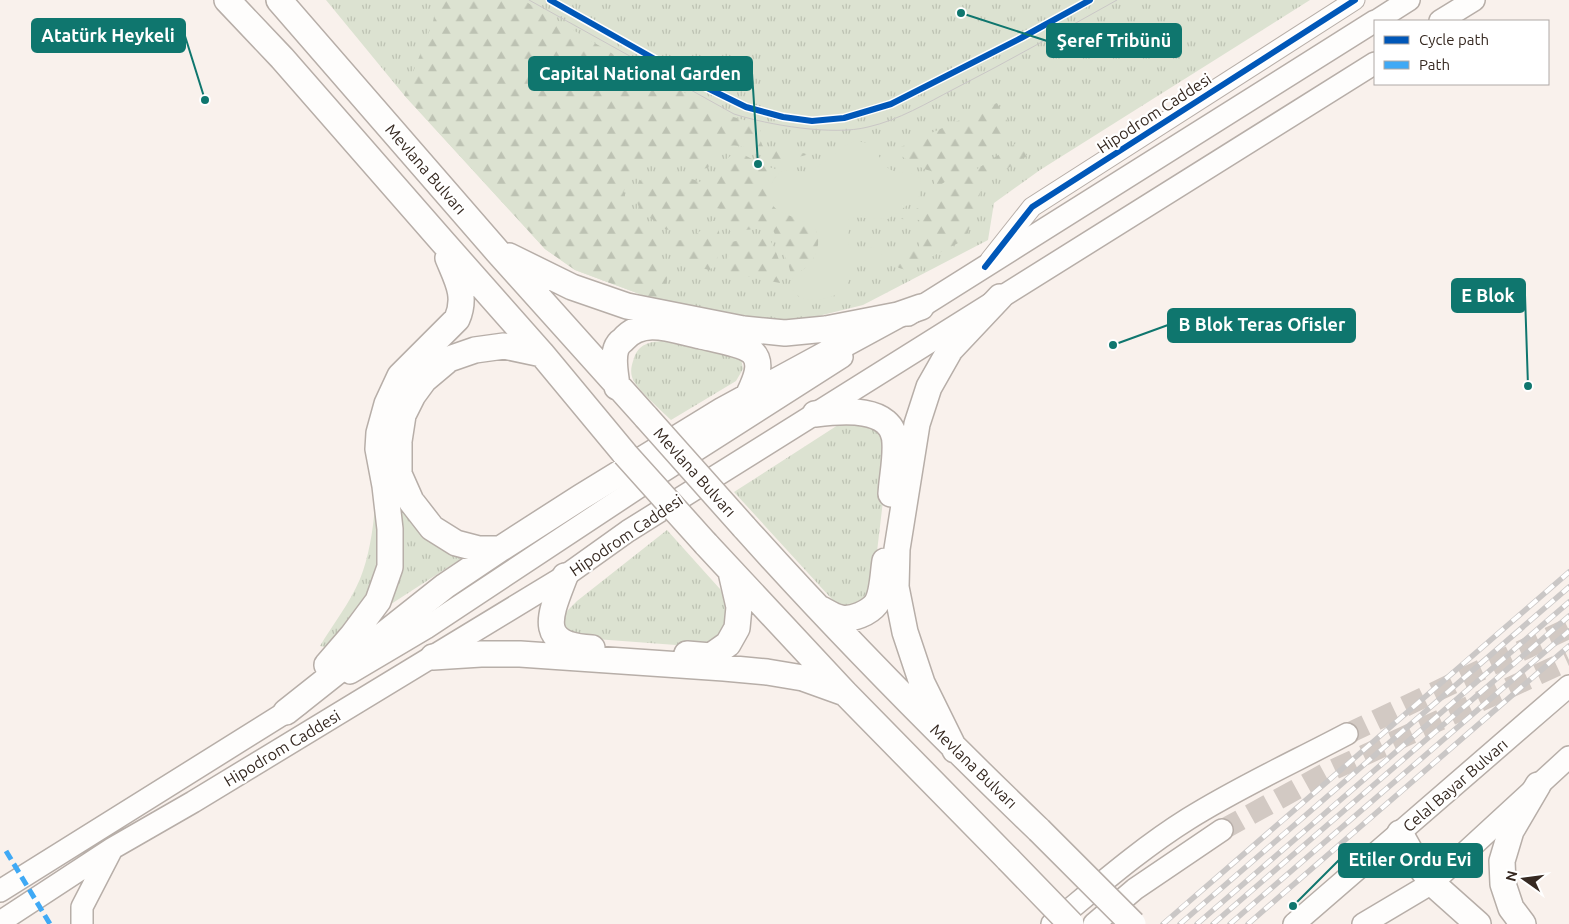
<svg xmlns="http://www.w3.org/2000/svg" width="1569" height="924" viewBox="0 0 1569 924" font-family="Ubuntu,sans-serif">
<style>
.grass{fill:url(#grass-tufts)}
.forest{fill:url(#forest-firs)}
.pitch{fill:#dce2d1}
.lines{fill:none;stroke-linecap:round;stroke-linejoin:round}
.primary-tunnel{stroke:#d2c9c3;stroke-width:21;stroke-dasharray:21 11;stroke-linecap:butt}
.secondary-casing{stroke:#b7aea8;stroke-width:21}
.primary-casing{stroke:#b7aea8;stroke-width:24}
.highway-casing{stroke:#b7aea8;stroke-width:28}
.secondary{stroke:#fefdfc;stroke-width:19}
.primary{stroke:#fefdfc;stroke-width:21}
.highway{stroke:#fefdfc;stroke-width:25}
.tram{stroke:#cac7c6;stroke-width:1}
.rail-casing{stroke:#cac7c6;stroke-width:5.5}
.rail{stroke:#fff;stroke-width:4;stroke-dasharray:11;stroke-linecap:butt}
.highway-bridge-casing{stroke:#b7aea8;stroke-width:28;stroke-linecap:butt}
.highway-bridge{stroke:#fefdfc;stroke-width:25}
.quiet{stroke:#3fa9f5;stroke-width:5;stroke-dasharray:10 5;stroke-linecap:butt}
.cycleway-casing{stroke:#fff;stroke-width:9}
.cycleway{stroke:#0057b8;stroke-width:6}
.labels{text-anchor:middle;stroke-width:4.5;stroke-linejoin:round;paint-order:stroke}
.street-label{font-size:16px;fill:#362921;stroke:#fff}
.leader{fill:none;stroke:#0f766e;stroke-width:2}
.callout-dot{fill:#0f766e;stroke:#fff;stroke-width:2}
.callout{fill:#0f766e;stroke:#0f766e;stroke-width:2}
.callout-label{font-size:18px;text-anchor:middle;font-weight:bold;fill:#fff}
</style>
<defs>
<pattern id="grass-tufts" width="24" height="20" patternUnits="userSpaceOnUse" patternTransform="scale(1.25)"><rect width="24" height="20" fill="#dce2d1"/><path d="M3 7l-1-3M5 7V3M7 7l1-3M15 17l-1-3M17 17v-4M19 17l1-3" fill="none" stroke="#bdc2b3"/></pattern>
<pattern id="forest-firs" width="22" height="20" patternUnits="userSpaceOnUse" patternTransform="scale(1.25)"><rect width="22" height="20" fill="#dce2d1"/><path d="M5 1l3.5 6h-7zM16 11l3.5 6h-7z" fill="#bdc2b3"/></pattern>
</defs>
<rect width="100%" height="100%" fill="#f9f1ec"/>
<path class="grass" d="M326,0H1310L1040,170L994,203L988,240L863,305L782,325L645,296L575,270L545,249L404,95Z
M662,341L741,358L743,369L736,381L671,420C662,411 635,388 632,377C630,370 632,364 634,358C639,344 649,342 662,341Z
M851,420L878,426L889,450L872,594L852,609L838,605L829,596L734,492L838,425Z
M395,498L467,555L388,606Z
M375,506L382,521L376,582L342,633L324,647L320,646C333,624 350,603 360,579C369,557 373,530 375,506Z
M667,530L720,589C731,607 727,613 723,633L703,647L582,638L567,631L562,620L568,610L577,601Z"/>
<path class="forest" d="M437,0H523L638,69L730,116L761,125C760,135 759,142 765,149L810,154C801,156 781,163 772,160C767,159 763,155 758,153C735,141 719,142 708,168C700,170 693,164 685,162C671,158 648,161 637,171C631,176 627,185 624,191C628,215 638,224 659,236L657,259L665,273L668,274L663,300L645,296L575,270L545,249L404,95L433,22Z
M997,103L1015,134L933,190L935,179L931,171L924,169L892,151Z
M1018,142L1027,156L983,184L966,239L906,270L899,268L895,265L898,249L919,250L920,220L901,219Z
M736,152C755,158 763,169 784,170L779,174L780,212C791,216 805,218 813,226C821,234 819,250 813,259C809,266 799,272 792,278L788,263L773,230L769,228L730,231L729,215C714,201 705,212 695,222C690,227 683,230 677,232L665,229L640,210L635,197V188L643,177L660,171L680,172L692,179L706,184L714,180L719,170L729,157Z
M710,221H717C721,236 722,259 710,270L676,263L669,249L670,240C692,242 696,235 710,221Z
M768,236C776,251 784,266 780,283L724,272L730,242Z"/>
<path class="pitch" d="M856,141C860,142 865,142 868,144C879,150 880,164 891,170C902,175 912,170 921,179L920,196L888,219L849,217L848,247L883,248L881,259C875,259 868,258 862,262C852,268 850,283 842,291C827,302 794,307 790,282C795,272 810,268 814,257C829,224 804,223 781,212C775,209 771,204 768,198C770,184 772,178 784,170L806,172L814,169L831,157L843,146Z"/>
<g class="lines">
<path class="primary-tunnel" d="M1347,734L1569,628
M1222,830L1326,773L1569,660"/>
<g class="secondary-casing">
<path id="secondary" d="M990,260L1032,207L1355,0"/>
</g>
<g class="primary-casing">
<path id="primary" d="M1376,21L1409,0
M1440,21L1474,0
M908,315L1375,21
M350,673L426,628L654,477L842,357
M0,891L299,704
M0,922L113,848L193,802L565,576L628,531L1375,63
M82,924V907L112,849
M1052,924C1096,888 1140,849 1188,819C1239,787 1294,762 1347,734
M1094,924L1135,889L1222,830
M1294,924L1569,686
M1363,924L1432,883L1569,757"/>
</g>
<g class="highway-casing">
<path id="highway" d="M227,0L282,58L442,241L542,354L625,454
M279,0L497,251L646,417
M509,256L572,287L627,306L743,329L785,333L826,329L898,315L921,307
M617,387C616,375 612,360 616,349C617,346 620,342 623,340C643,316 675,331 701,336C713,339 743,344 752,352C765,364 753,385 747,398
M815,414C840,411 894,405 895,443C896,460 892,477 891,494
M744,527C838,632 937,732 1039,830
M706,544L845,693L1008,859
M500,549H479L456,543L432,528L411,501L399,474V441L403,415L413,395L424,380L449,359L475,350L504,346L542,354
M565,576C550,615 535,645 592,648
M819,608C826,611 833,617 841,618C852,620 869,613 876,604C883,594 883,572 885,561
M687,654L711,656L728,644L737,628L739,607L731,572
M433,657L481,654H520L724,668L767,672L803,678L842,692
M327,665L352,636L378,601L390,567V529L385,486L378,449L379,433L387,404L400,376L457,319C467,296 457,280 448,258
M286,712L445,586L500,549L581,497L723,410L898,315
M955,750L922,683L905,632L896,587L897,549L917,424L929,387L950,350L1000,297
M1400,833L1414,858L1432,883L1478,924
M1523,924L1511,908L1503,884L1502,861L1511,831L1538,785"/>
</g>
<use href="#secondary" class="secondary"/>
<use href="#primary" class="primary"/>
<use href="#highway" class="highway"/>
<path class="tram" d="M529,0L734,114C768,125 833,136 868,127C899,120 927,103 954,89C1009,61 1063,30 1117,0"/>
<g class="rail-casing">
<path id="rail" d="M1163,924L1569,572
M1180,924L1569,587
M1197,924L1569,602
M1213,924L1569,616
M1230,924L1569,631
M1248,924L1569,646"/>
</g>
<use href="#rail" class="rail"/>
<g class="highway-bridge-casing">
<path id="highway-bridge" d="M646,417L744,527
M625,454L706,544
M1039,830L1133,924
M1008,859L1071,924"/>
</g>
<use href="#highway-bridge" class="highway-bridge"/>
<path class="quiet" d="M6,851L50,924"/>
<g class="cycleway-casing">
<path id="cycleway" d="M550,0L699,84L746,107L783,117L812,121L844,118L891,104L1021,38L1090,0
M985,267L1032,207L1355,0"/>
</g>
<use href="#cycleway" class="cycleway"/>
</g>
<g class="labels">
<g class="street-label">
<text transform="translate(1154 113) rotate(-33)" y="6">Hipodrom Caddesi</text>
<text transform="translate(426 169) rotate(49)" y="6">Mevlana Bulvarı</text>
<text transform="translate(695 472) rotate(48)" y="6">Mevlana Bulvarı</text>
<text transform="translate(626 535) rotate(-34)" y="6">Hipodrom Caddesi</text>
<text transform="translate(282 748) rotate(-31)" y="6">Hipodrom Caddesi</text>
<text transform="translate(974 766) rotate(44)" y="6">Mevlana Bulvarı</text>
<text transform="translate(1455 785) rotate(-41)" y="6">Celal Bayar Bulvarı</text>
</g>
</g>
<path class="leader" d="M205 100L185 36M961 13L1047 41M758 164L752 73M1528 386L1525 295M1113 345L1168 325M1293 906L1339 860"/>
<g class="callout-dot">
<circle cx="205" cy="100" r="5"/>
<circle cx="961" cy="13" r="5"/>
<circle cx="758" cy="164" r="5"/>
<circle cx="1528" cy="386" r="5"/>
<circle cx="1113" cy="345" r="5"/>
<circle cx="1293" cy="906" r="5"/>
</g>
<g class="callout">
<rect x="32" y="19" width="153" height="33" rx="5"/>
<rect x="1047" y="24" width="134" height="33" rx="5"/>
<rect x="529" y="57" width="223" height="33" rx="5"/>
<rect x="1452" y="279" width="73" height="33" rx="5"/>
<rect x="1168" y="309" width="187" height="33" rx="5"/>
<rect x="1339" y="844" width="143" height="33" rx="5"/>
</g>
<g class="callout-label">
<text x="108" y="42">Atatürk Heykeli</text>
<text x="1114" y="47">Şeref Tribünü</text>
<text x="640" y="80">Capital National Garden</text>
<text x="1488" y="302">E Blok</text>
<text x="1262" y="331">B Blok Teras Ofisler</text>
<text x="1410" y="866">Etiler Ordu Evi</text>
</g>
<rect x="1374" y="20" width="175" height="65" fill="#ffffff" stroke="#afa9a6"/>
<rect x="1384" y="36" width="25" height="8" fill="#0057b8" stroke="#afa9a6"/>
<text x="1419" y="45" font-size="15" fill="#362921">Cycle path</text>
<rect x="1384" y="61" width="25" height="8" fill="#3fa9f5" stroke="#afa9a6"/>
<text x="1419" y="70" font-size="15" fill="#362921">Path</text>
<g transform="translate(1524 879) rotate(284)" stroke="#ffffff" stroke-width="4" paint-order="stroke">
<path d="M0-4L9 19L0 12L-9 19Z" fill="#362921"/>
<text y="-8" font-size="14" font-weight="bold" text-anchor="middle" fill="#362921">N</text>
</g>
</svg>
